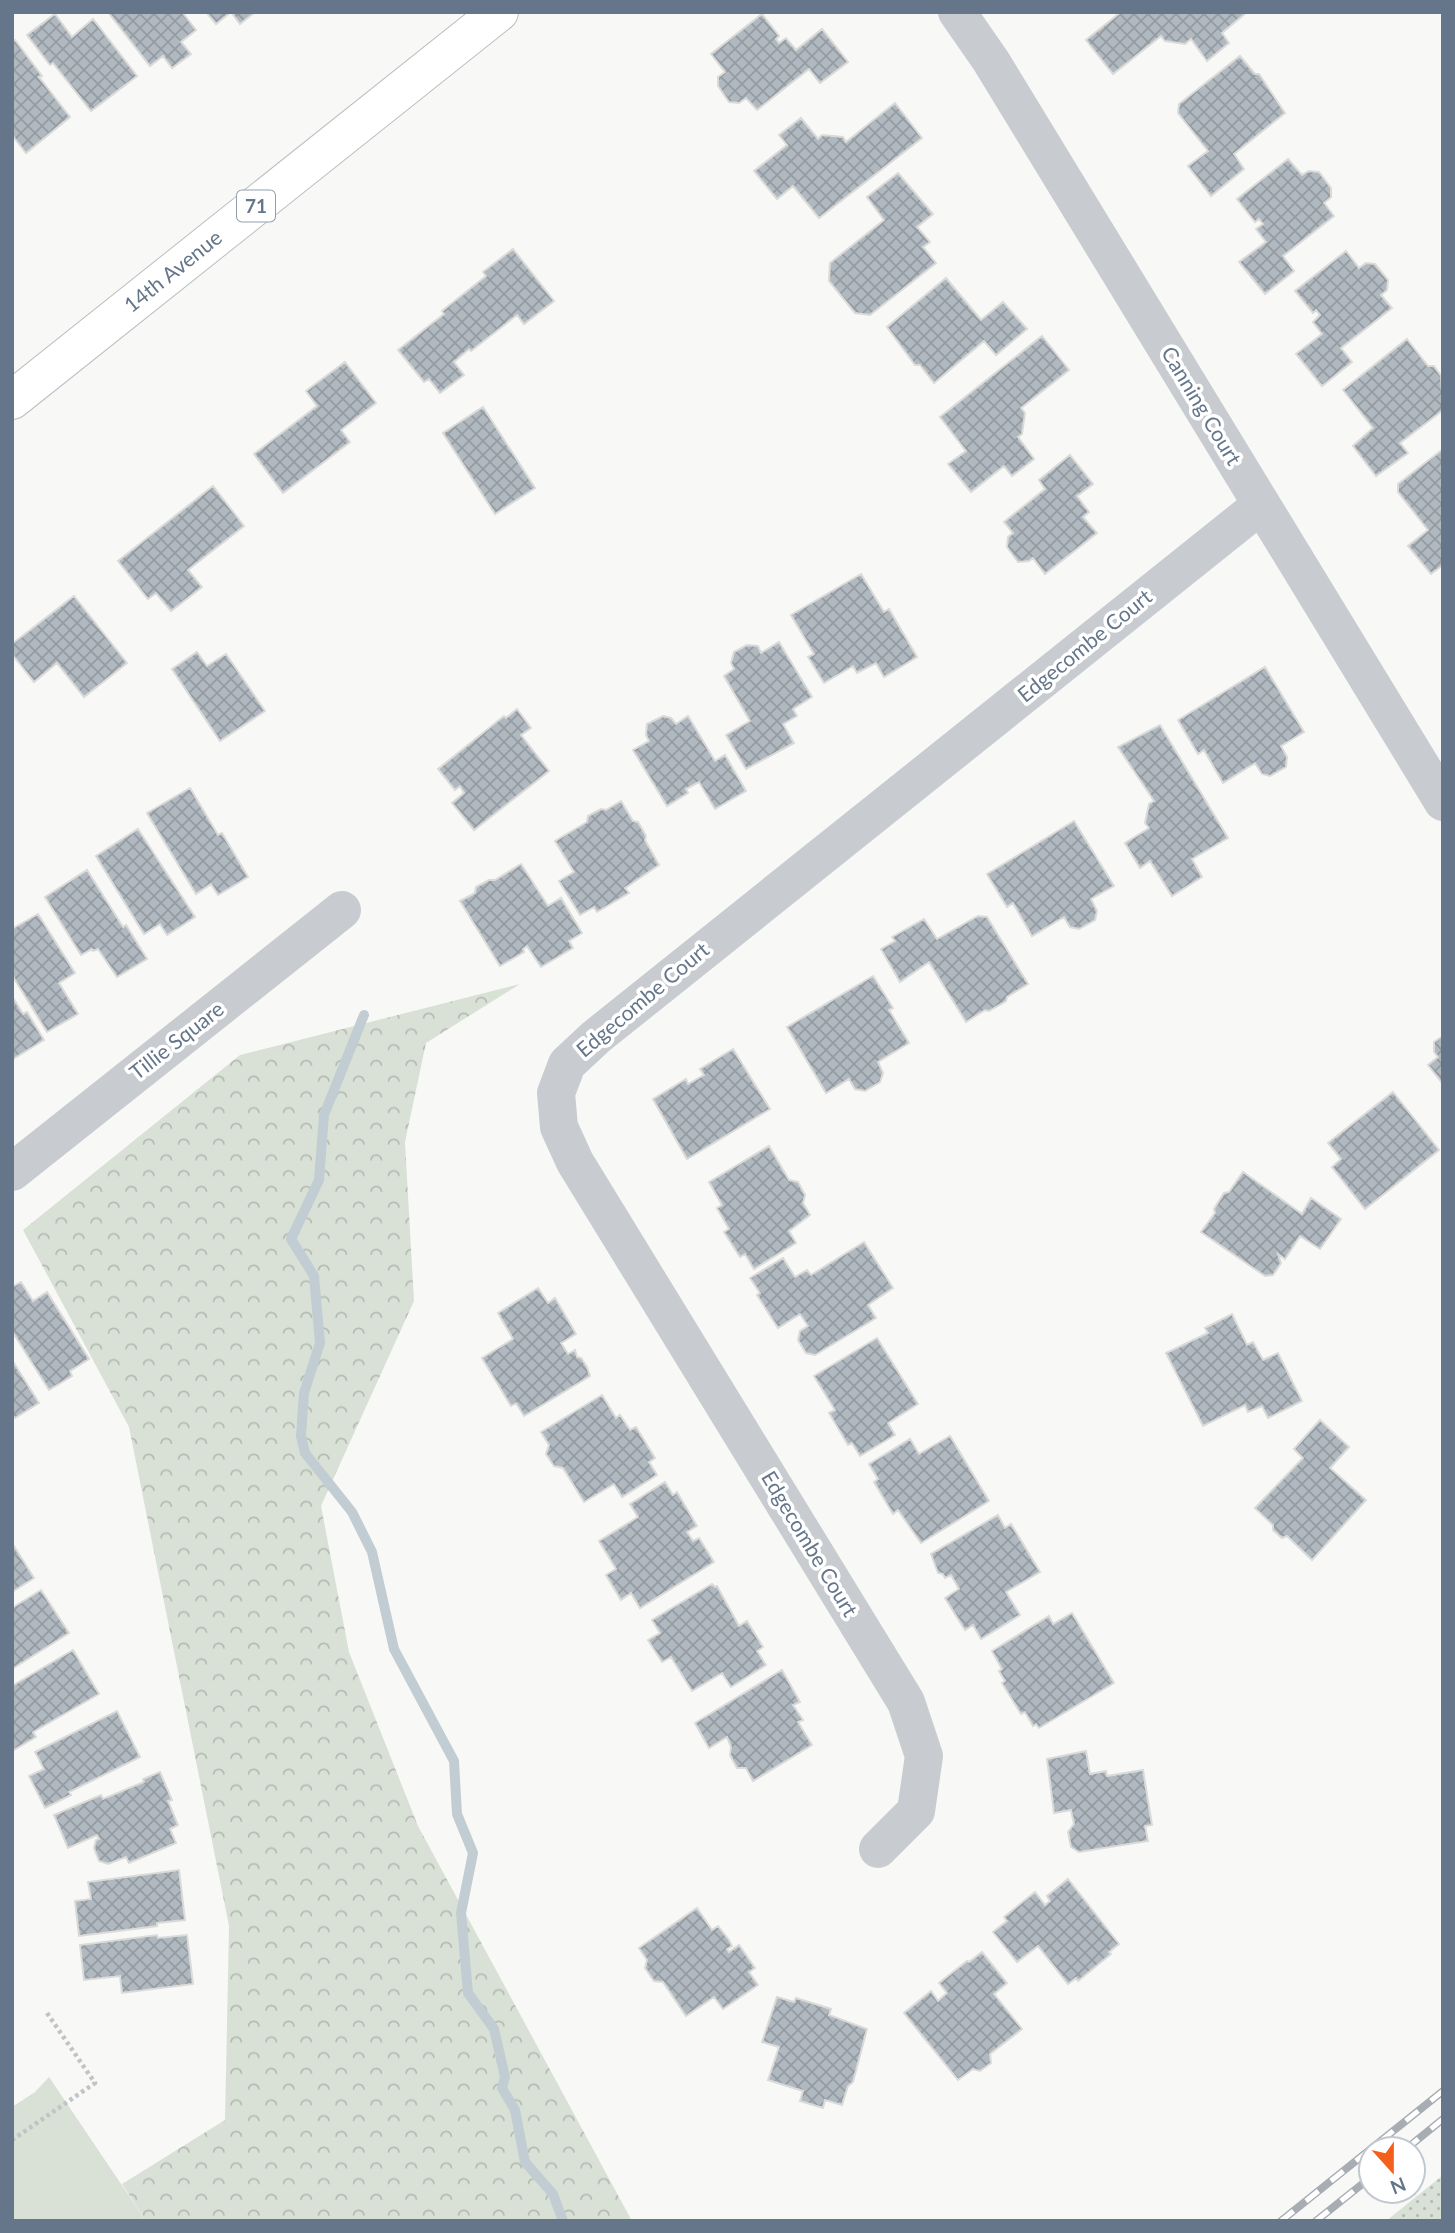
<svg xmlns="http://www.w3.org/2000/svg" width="1455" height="2233" viewBox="0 0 1455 2233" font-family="Lato,sans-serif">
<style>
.grass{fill:url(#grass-dots)}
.forest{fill:url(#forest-crowns)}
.park{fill:#d9e1d6}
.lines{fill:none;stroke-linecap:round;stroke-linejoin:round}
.stream{stroke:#c2cdd3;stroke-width:10}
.building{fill:url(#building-cross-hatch);stroke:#dadad8;stroke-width:2}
.primary-casing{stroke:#bbbfc3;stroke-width:40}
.path{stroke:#c1c3c6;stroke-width:4.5;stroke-dasharray:3.5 3.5;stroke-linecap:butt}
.street{stroke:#c8ccd0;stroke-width:38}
.primary{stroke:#fff;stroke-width:38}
.rail-casing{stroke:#a8adb4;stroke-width:8}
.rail{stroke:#fff;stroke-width:5;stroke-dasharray:16;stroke-linecap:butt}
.labels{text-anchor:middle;stroke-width:7;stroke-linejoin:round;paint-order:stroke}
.shield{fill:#fff;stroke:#939fad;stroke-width:2}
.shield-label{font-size:19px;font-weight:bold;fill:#65768a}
.street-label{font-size:21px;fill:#65768a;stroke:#fff}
</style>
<defs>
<pattern id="grass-dots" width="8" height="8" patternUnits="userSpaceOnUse" patternTransform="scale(1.75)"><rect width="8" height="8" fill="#d9e1d6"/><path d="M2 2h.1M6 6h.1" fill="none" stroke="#b4bbb3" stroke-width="1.8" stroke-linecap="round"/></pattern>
<pattern id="forest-crowns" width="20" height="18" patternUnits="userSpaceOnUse" patternTransform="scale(1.75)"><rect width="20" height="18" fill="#d9e1d6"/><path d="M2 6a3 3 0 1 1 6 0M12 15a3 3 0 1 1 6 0" fill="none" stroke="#b4bbb3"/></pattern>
<pattern id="building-cross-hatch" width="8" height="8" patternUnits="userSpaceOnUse" patternTransform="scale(1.75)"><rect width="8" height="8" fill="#b1b9c0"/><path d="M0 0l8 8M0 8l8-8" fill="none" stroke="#949ba2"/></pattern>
</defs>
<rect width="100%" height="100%" fill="#f8f9f6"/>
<path class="grass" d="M1443,2175V2221H1386Z"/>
<path class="forest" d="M520,984L426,1043L405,1142L414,1301L321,1506L349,1652L418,1826L632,2221H146L122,2184L225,2120L229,1926L129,1427L23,1230L240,1055Z"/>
<path class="park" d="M49,2077L146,2221H12V2107L35,2092Z"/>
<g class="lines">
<path class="stream" d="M364,1015L324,1115L319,1180L291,1239L314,1276L320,1343L304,1393L301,1436L305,1453L352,1512L372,1552L394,1649L454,1761L457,1814L473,1853L461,1913L468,1993L494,2029L505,2077L502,2088L515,2110L525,2162L553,2194L563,2221"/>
</g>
<path class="building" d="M108,12H182L196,30L181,42L191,54L172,68L163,56L150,66Z
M206,12H255L240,24L231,12L216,24Z
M1121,12H1247L1222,33L1229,43L1207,61L1191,39L1185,44L1165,41L1161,36L1113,74L1086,40Z
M55,14L72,37L93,19L137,76L91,111L53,63L50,65L27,35Z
M762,14L779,36L776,39L779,43L786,38L796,50L822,29L848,62L820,83L809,69L757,110L746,98L739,103L729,102L718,86V77L725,72L711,54Z
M15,40L42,76L39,77L70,117L26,153L12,135V42Z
M1240,56L1255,74H1259L1285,113L1234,154L1244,169L1211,196L1188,166L1208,151L1178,113L1179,104Z
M895,103L922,138L819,218L793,186L777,199L754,171L787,145L779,135L801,118L818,139L822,135L843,137L846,142Z
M1288,159L1302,175L1309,171L1319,172L1331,188V197L1324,203L1334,216L1283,256L1294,271L1265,294L1239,262L1266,242L1256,229L1263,224L1259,219L1255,222L1237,199Z
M898,173L933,214L917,227L930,242L923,247L936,263L870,315L855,313L829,281L830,263L884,220L867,197Z
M513,249L554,301L524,324L517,315L471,351L469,349L454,362L464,375L440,393L429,379L424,382L398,350L444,314L442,311L486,276L483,272Z
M1346,251L1359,268L1366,263L1375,264L1388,280L1387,290L1381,295L1392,308L1341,348L1352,362L1322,386L1296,354L1322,334L1313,322L1320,315L1316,310L1313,313L1295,291Z
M946,278L981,320L1003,302L1027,329L996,355L984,341L934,383L920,365H915L887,327Z
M1042,336L1069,370L1021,408L1025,413L1022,434L1018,437L1034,459L1012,476L1004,466L971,492L948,464L966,451L940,417Z
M1407,339L1428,366H1434L1441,376L1443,410L1400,443L1408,453L1376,476L1353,446L1373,428L1343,390Z
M345,362L376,403L341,430L350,442L283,493L254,454L317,406L306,391Z
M483,407L535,488L495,514L443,433Z
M1443,449V565L1431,574L1408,546L1428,530L1398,492V484Z
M1070,455L1093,484L1077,496L1089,512L1083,517L1097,533L1045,574L1033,558L1029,561L1018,562L1007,547L1008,537L1013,533L1004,522L1045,489L1039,480Z
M213,486L244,526L188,570L202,587L171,611L156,593L148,599L118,561Z
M861,574L884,612L889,609L917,657L884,677L876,663L857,673L853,666L824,683L808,657L814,654L791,615Z
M74,596L127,663L84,697L57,663L34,682L12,654V644Z
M779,642L812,697L793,709L797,716L783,724L794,743L746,769L726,735L750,721L724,676L734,669L731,663L734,652L747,645L758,646L761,653Z
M197,652L207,666L226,654L265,711L220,741L172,669Z
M1265,667L1304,732L1281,746L1287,757L1286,767L1270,776L1262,774L1255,763L1223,783L1204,750L1198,754L1178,720Z
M517,709L531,728L521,735L549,771L474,830L452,803L464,793L460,786L455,790L438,769L504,716L506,718Z
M663,716L671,718L676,724L688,716L715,761L725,755L746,791L715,809L699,782L686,789L688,793L667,806L633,750L649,741L646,735L647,724Z
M1160,725L1228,838L1192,859L1202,877L1172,896L1150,861L1140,868L1125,843L1149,828L1145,823L1149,804L1154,801L1118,747Z
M190,788L218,835L222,833L248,877L218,895L211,884L196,894L147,813Z
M621,801L633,821L638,822L646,836L645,840L659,865L625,888L629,893L597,912L594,907L580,915L559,881L574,872L555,841L587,822L588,816L601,809L606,810Z
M1074,821L1114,886L1091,899L1097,911L1095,920L1079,929L1070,927L1064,917L1032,936L1013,903L1007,907L987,874Z
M138,829L195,917L167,935L160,924L144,934L96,856Z
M521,864L548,906L561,898L582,933L569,941L573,948L541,967L527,946L523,949L524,952L500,966L460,901L475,893L476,887L489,880H495Z
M87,870L123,927L126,925L147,959L117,977L98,949L93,951L92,949L81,955L45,897Z
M38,914L75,973L59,983L78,1014L47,1032L12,975V929Z
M978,916L987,917L1028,984L1007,997L1006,1001L989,1011L985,1010L966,1022L929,962L900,982L881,949L895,941L892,937L924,919L937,939Z
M873,976L893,1008L889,1010L909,1043L878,1062L883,1073L880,1082L865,1091L855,1089L849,1079L826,1093L787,1027Z
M12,996L23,1014L27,1012L44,1040L13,1059Z
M1443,1036V1084L1428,1065L1438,1057L1434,1052V1042Z
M733,1049L770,1109L687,1159L653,1099L686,1079L688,1084L704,1075L700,1069Z
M1393,1092L1439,1150L1365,1209L1332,1167L1341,1159L1328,1143Z
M769,1146L789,1180L798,1182L805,1195L803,1203L810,1215L789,1231L796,1243L754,1269L745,1254L740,1257L724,1232L729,1229L717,1208L722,1205L709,1182Z
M1243,1172L1302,1214L1311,1198L1341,1219L1320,1249L1300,1236L1285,1259L1278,1254L1281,1263L1273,1275L1265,1276L1201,1232L1215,1213L1214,1209L1224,1193L1229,1192Z
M864,1242L893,1288L868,1305L876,1318L815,1355L806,1353L798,1340L800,1331L808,1326L800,1314L778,1328L757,1295L760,1293L750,1278L783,1258L795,1277L807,1270L811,1275Z
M21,1282L33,1301L47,1292L89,1359L70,1371L72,1376L49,1390L12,1331V1287Z
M538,1288L548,1303L555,1298L576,1334L561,1343L568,1354L575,1350L577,1357L581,1358L587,1367L590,1376L524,1416L516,1403L511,1406L482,1358L513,1339L498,1313Z
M1232,1314L1247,1345L1253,1342L1263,1360L1278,1353L1302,1401L1268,1418L1262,1406L1248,1412L1245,1405L1203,1426L1166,1353L1208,1333L1205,1328Z
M877,1338L918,1404L888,1423L895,1435L860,1456L852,1443L848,1445L829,1413L835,1410L814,1376Z
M12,1360L39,1403L15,1418L12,1415Z
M602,1395L616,1418L620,1415L630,1430L636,1427L655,1458L649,1462L657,1475L622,1497L614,1484L584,1502L563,1468L554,1466L546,1454L549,1445L541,1432Z
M1320,1420L1349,1447L1330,1468L1366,1500L1312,1560L1287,1536L1282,1538L1273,1530V1525L1255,1508L1303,1458L1294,1449Z
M950,1436L989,1501L921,1543L898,1510L893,1514L874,1482L878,1479L869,1464L910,1439L919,1454Z
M665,1482L673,1495L677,1492L697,1526L687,1532L693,1541L699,1538L714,1562L640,1608L631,1593L621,1600L606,1575L616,1569L599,1541L638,1517L630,1504Z
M998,1515L1005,1528L1011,1524L1040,1572L1006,1592L1020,1615L981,1639L973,1625L965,1630L945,1598L959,1589L951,1575L945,1578L943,1574L938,1573L931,1554Z
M12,1543L34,1578L12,1592Z
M712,1584L715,1587L717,1586L739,1626L747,1621L763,1647L757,1651L766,1665L731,1687L722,1673L692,1691L671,1657L662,1662L648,1640L660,1633L652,1620Z
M41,1590L69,1633L12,1669V1608Z
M1072,1613L1114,1683L1039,1728L1036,1724L1033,1726L1025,1712L1021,1714L1002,1683L1005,1681L999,1671L1002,1669L992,1651L1049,1616L1053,1624Z
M73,1650L99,1694L33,1732L36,1737L12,1751V1686Z
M782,1670L800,1702L793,1705L803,1720L798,1722L812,1745L753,1781L746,1768H737L730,1755L731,1747L727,1737L709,1748L695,1723Z
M117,1711L140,1757L69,1792L71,1795L45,1808L29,1776L44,1769L35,1752Z
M1086,1751L1090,1774L1106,1771L1107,1776L1143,1770L1152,1825L1145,1826L1148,1841L1079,1852L1071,1847L1068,1832L1074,1824L1071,1810L1054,1813L1047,1759Z
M160,1772L172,1800L168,1801L178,1825L170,1829L176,1843L129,1863L126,1857L108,1864L99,1861L94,1848L96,1840L99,1839L97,1835L68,1848L54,1815L101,1795L103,1799L144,1782L143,1779Z
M179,1870L185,1920L157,1923V1926L79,1936L75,1901L91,1899L88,1882Z
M1068,1879L1119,1944L1109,1952L1111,1954L1078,1981L1076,1978L1068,1984L1038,1946L1017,1962L993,1932L1007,1921L1004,1917L1035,1892L1045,1905L1050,1901L1047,1896Z
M697,1908L712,1930L718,1926L729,1940L732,1946L727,1949L729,1952L739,1945L755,1968L749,1972L758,1985L723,2009L714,1997L686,2016L663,1982L654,1981L645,1968L647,1960L639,1948Z
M157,1935L158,1938L187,1935L193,1984L122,1993L120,1976L84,1980L80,1945Z
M982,1952L1007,1983L994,1994L1022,2029L990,2054L991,2063L980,2071L973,2069L958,2080L904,2013L931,1991L938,2001L947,1993L939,1983L967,1961L969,1962Z
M777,1997L794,2002L796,1998L831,2009L829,2015L867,2029L853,2082L848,2086L842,2105L825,2100L823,2108L800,2101L803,2091L768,2080L779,2047L762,2042Z"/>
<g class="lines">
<g class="primary-casing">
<g id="primary">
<path id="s1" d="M12,400L499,12"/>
</g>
</g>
<path class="path" d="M12,2140L95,2083L47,2013"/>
<path class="street" d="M957,12L991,61L1443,802
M12,1172L342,910
M878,1849L916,1811L924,1756L906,1702L575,1162L559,1127L556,1093L567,1064L596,1037L1261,505"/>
<use href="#primary" class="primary"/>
<g class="rail-casing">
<path id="rail" d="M1406,2149L1443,2119
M1281,2221L1443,2091
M1316,2221L1371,2177"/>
</g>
<use href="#rail" class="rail"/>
</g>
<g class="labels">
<rect class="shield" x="237" y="190.5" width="38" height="31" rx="5"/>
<g class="shield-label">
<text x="256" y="213">71</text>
</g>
<g class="street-label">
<text dy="7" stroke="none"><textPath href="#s1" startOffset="206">14th Avenue</textPath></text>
<text transform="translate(1201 406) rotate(59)" y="7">Canning Court</text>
<text transform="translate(1085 646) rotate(-39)" y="7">Edgecombe Court</text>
<text transform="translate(643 1000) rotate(-40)" y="7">Edgecombe Court</text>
<text transform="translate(177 1041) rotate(-38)" y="7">Tillie Square</text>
<text transform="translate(809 1544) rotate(59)" y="7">Edgecombe Court</text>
</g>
</g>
<rect width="1455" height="2233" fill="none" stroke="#65768a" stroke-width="28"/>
<g transform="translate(1392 2170) rotate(159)"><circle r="33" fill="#ffffff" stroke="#c1c8d0" stroke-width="2"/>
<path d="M0-5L12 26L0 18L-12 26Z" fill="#f4601b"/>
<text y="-10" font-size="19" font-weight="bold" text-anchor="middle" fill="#65768a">N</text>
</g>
</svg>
